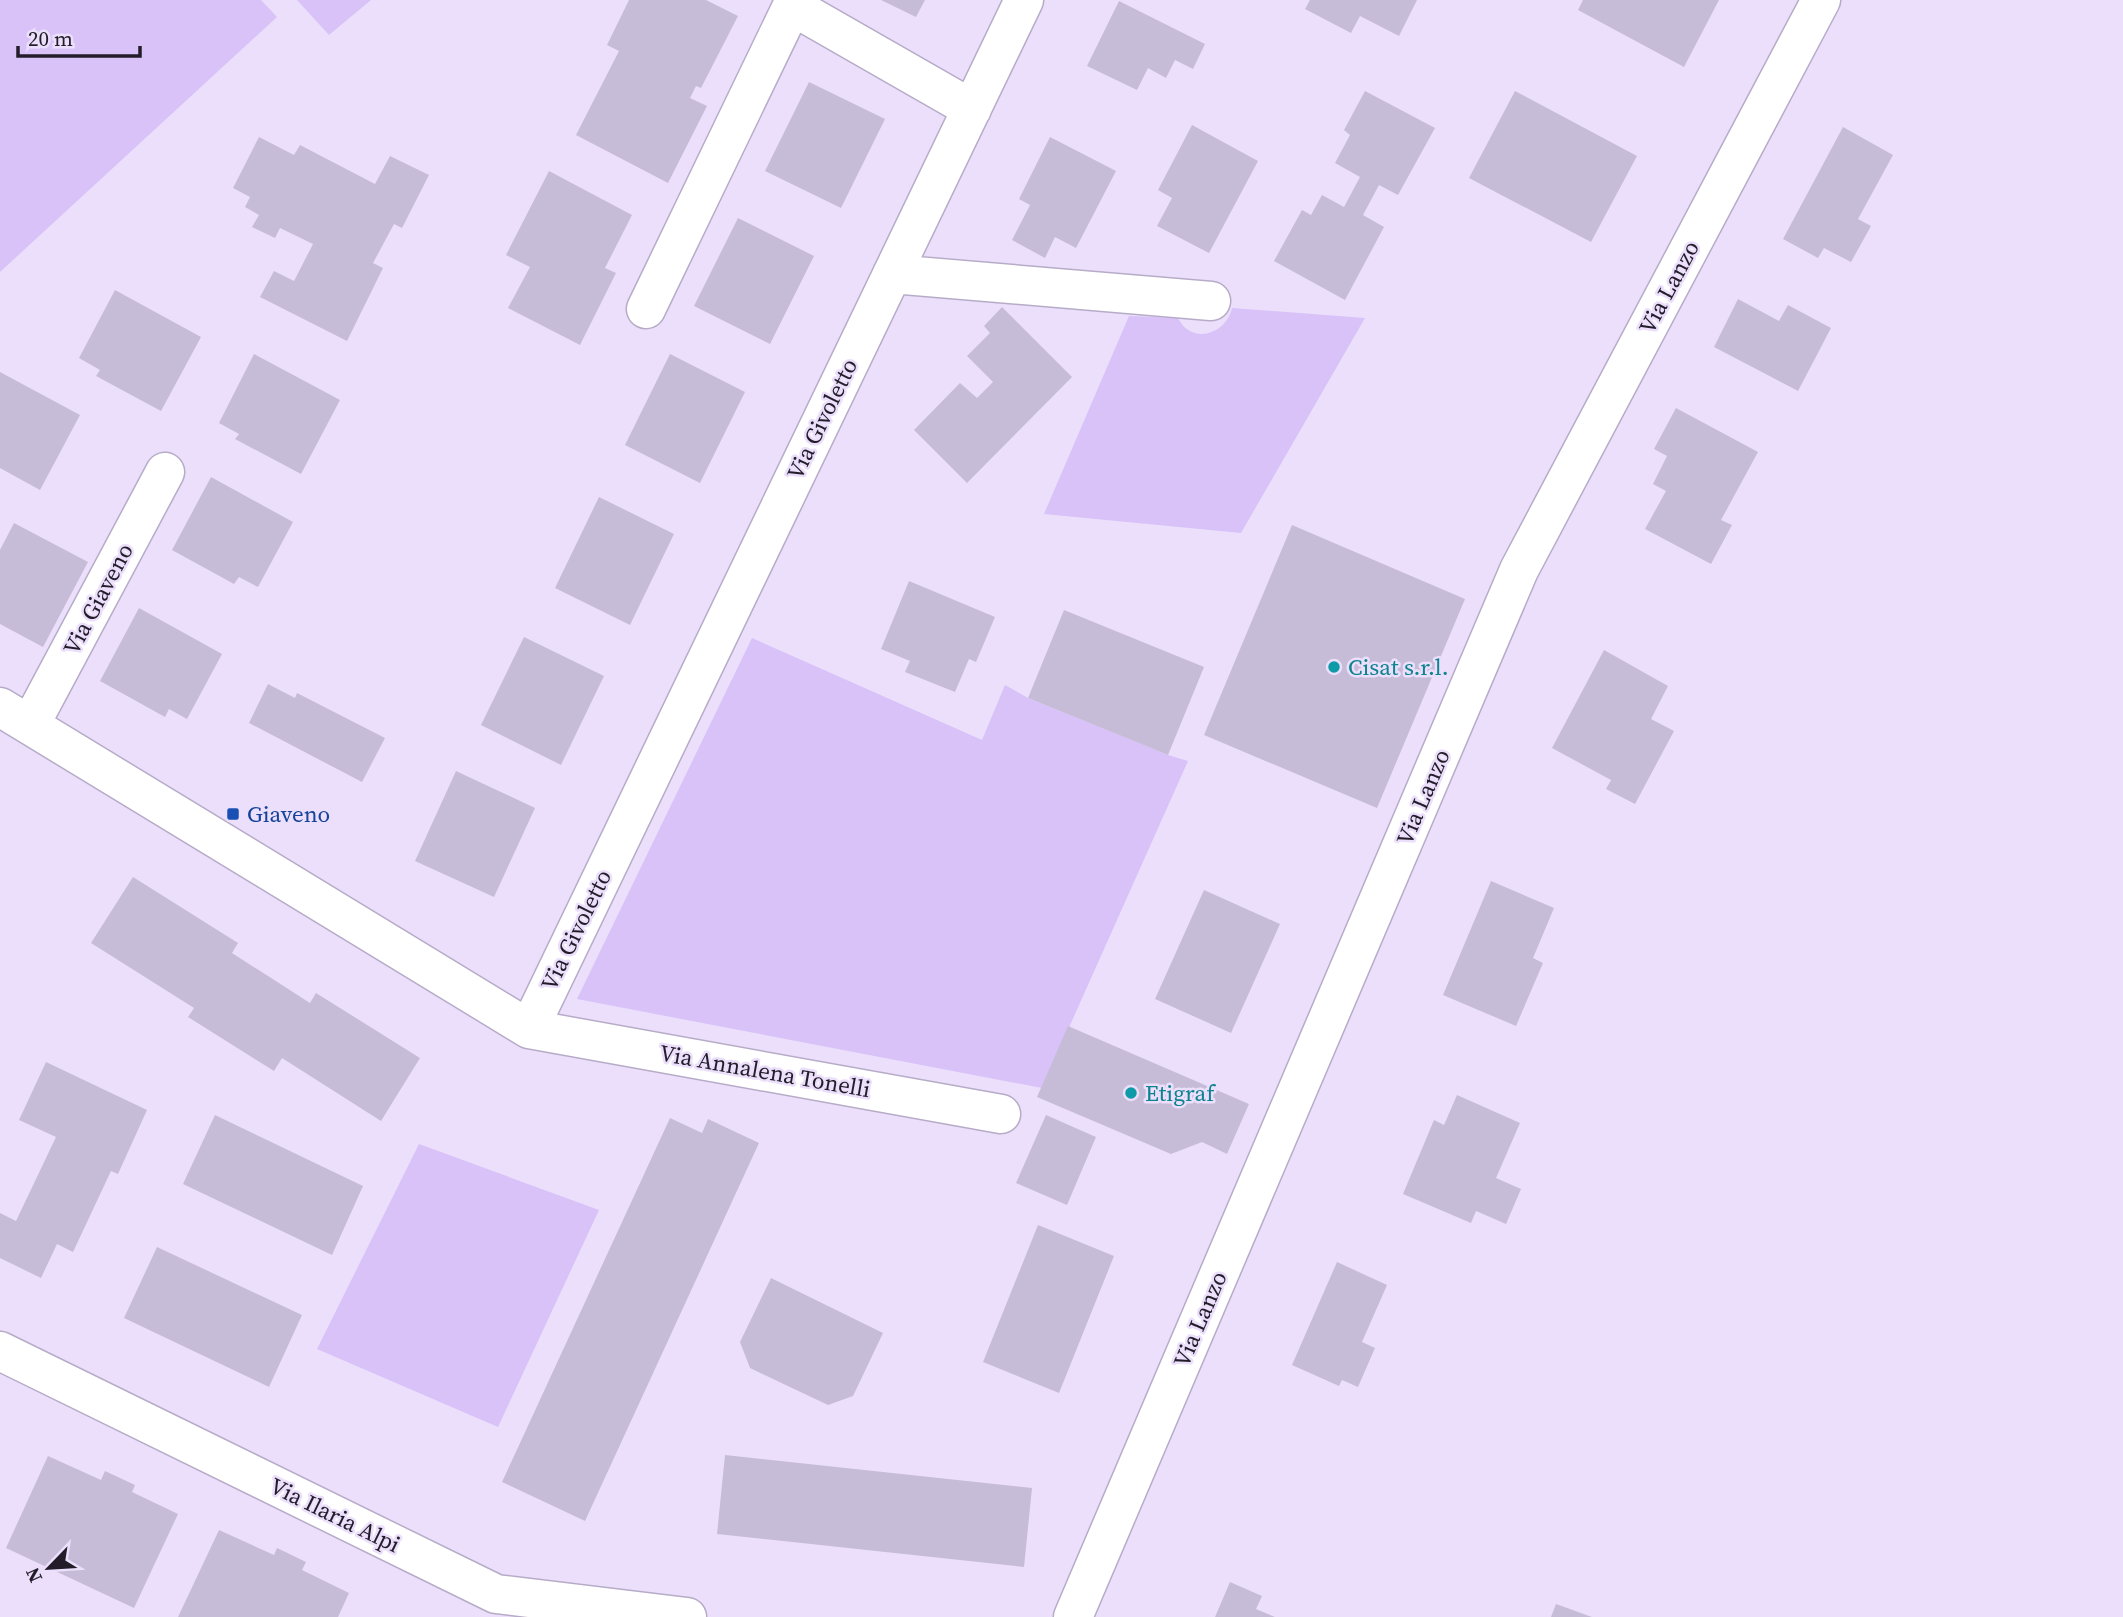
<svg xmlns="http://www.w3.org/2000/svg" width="2123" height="1617" viewBox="0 0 2123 1617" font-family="'Source Serif 4',serif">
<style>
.green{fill:#d8c2f8}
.building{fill:#c7bcd8}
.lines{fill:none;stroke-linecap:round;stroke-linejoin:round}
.street-casing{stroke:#b7acc7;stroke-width:41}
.street{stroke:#fff;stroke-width:38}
.culture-dot{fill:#0f9aa8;stroke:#ebdffc;stroke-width:2.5}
.transit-dot{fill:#1a4fb4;stroke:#ebdffc;stroke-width:2.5}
.labels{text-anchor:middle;stroke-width:5;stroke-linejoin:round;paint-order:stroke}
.street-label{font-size:23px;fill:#221d28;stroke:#ebdffc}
.culture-label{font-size:23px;fill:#0d838f;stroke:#ebdffc;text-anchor:start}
.transit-label{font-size:23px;fill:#164399;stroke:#ebdffc;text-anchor:start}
</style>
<rect width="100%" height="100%" fill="#ebdffc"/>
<path class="green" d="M0,0H261L277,17L0,272Z
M297,0H371L329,35Z
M1232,308L1365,318L1241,533L1044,514L1129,316L1178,318C1191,345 1226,335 1232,308Z
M752,638L982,740L1005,685L1028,698L1168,755L1188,761L1042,1088L577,999Z
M419,1144L599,1210L498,1427L317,1349Z"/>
<path class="building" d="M629,0H706L738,16L701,88L696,86L690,98L707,106L668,183L576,135L619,51L607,45Z
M881,0H925L916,17Z
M1310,0H1417L1399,36L1360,16L1351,33L1305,9Z
M1583,0H1719L1684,67L1578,10Z
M1119,1L1205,44L1193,69L1175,60L1166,78L1148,68L1137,90L1087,66Z
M809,82L885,119L841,208L765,171Z
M1365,91L1435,128L1398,195L1379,185L1363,215L1384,227L1345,300L1274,261L1302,210L1311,215L1322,195L1344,207L1360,177L1335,163L1350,135L1344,130Z
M1515,91L1637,156L1591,242L1469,178Z
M1192,125L1258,161L1209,253L1157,226L1172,198L1158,190Z
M1843,127L1893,155L1858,219L1871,226L1851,262L1824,248L1818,258L1783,239Z
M259,137L294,155L300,145L375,184L390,156L429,175L402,228L394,224L373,263L383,268L347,341L260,297L274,271L294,281L313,244L280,228L275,238L252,227L259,215L245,207L250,197L233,188Z
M1050,137L1116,171L1076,248L1055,237L1045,258L1012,240L1030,205L1019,199Z
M549,171L632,215L605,268L616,273L580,345L508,308L530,267L506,255Z
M738,218L814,256L770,344L694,306Z
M115,290L201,337L161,411L96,376L100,370L79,358Z
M1738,299L1779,321L1788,305L1831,328L1798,391L1714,347Z
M1002,307L1072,377L967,483L914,430L960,383L977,398L993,382L967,356L990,333L984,326Z
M254,354L340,400L301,474L235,439L239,434L219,423Z
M670,354L745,392L700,483L625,445Z
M0,372L80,415L40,490L0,468Z
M1676,408L1758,452L1721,520L1732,525L1711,564L1645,529L1666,491L1653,484L1667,456L1654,449Z
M211,477L293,522L258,587L239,577L234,584L172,550Z
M599,497L674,534L630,625L555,588Z
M14,523L88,562L43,647L0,624V550Z
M1292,525L1465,599L1377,808L1204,735Z
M909,581L995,617L976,662L969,659L955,692L905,672L910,661L881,649Z
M139,608L222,654L187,719L169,709L165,717L100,681Z
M1064,610L1204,667L1168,755L1028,698Z
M524,637L604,676L561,765L481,725Z
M1604,650L1668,686L1651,719L1674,731L1635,804L1606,789L1611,780L1552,748Z
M268,684L295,698L297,693L385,738L362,782L249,723Z
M456,771L535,808L494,897L415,861Z
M133,877L238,943L232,953L310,1003L316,993L420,1058L381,1121L282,1058L274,1071L188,1017L194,1008L91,943Z
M1491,881L1554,908L1533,958L1543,963L1516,1026L1443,995Z
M1204,890L1280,924L1231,1033L1155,999Z
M1068,1026L1249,1104L1227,1154L1202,1142L1171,1154L1037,1097Z
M46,1062L147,1110L118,1174L111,1171L73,1252L57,1244L41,1278L0,1258V1213L16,1221L56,1137L19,1120Z
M1457,1095L1520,1123L1496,1178L1521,1189L1506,1224L1476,1211L1471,1223L1403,1194L1434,1120L1444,1125Z
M215,1115L363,1186L332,1255L183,1184Z
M1046,1115L1096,1137L1067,1205L1016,1183Z
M670,1118L702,1133L708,1119L759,1143L585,1521L502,1482Z
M1038,1225L1114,1256L1059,1393L983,1362Z
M157,1247L302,1315L269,1387L124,1318Z
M1337,1262L1387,1285L1362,1342L1375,1348L1358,1387L1342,1380L1339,1386L1292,1365Z
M771,1278L883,1333L853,1396L828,1405L750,1368L740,1342Z
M725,1455L1032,1488L1024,1567L717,1534Z
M48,1456L101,1480L105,1471L135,1485L132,1492L178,1514L134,1608L6,1548Z
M219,1530L274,1555L277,1548L306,1562L302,1570L349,1593L338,1617H178Z
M1230,1582L1262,1596L1256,1609L1275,1617H1215Z
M1556,1604L1592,1617H1551Z"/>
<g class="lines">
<g class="street-casing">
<path id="street" d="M892,274L1211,301
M646,309L792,6L972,109
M0,707L529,1029L1001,1114
M30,725L165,472
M529,1029L1024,0
M0,1351L496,1594L687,1617
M1073,1617L1519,570L1821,0"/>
</g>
<use href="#street" class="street"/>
</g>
<g class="culture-dot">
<circle cx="1334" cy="667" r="7"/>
<circle cx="1131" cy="1093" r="7"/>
</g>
<rect class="transit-dot" x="226" y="807" width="14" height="14" rx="3.5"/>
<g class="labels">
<g class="street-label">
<text transform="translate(1669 287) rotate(-62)" y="8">Via Lanzo</text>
<text transform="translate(822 419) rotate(-64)" y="8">Via Givoletto</text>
<text transform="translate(98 599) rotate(-62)" y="8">Via Giaveno</text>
<text transform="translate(1423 797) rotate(-67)" y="8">Via Lanzo</text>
<text transform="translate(576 930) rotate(-64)" y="8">Via Givoletto</text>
<text transform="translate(765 1071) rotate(10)" y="8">Via Annalena Tonelli</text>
<text transform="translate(1200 1319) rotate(-67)" y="8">Via Lanzo</text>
<text transform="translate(335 1515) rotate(26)" y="8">Via Ilaria Alpi</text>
</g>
<g class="culture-label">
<text x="1348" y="675">Cisat s.r.l.</text>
<text x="1145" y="1101">Etigraf</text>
</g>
<g class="transit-label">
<text x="247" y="822">Giaveno</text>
</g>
</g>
<g transform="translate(49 1568) rotate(245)" stroke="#ebdffc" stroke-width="5" paint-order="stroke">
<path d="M0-5L12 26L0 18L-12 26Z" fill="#221d28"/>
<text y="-10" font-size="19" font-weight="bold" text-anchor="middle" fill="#221d28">N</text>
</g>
<path d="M18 46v10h122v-10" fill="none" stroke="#221d28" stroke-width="3.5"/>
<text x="28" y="46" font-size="21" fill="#221d28" stroke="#ebdffc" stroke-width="5" paint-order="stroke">20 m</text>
</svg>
